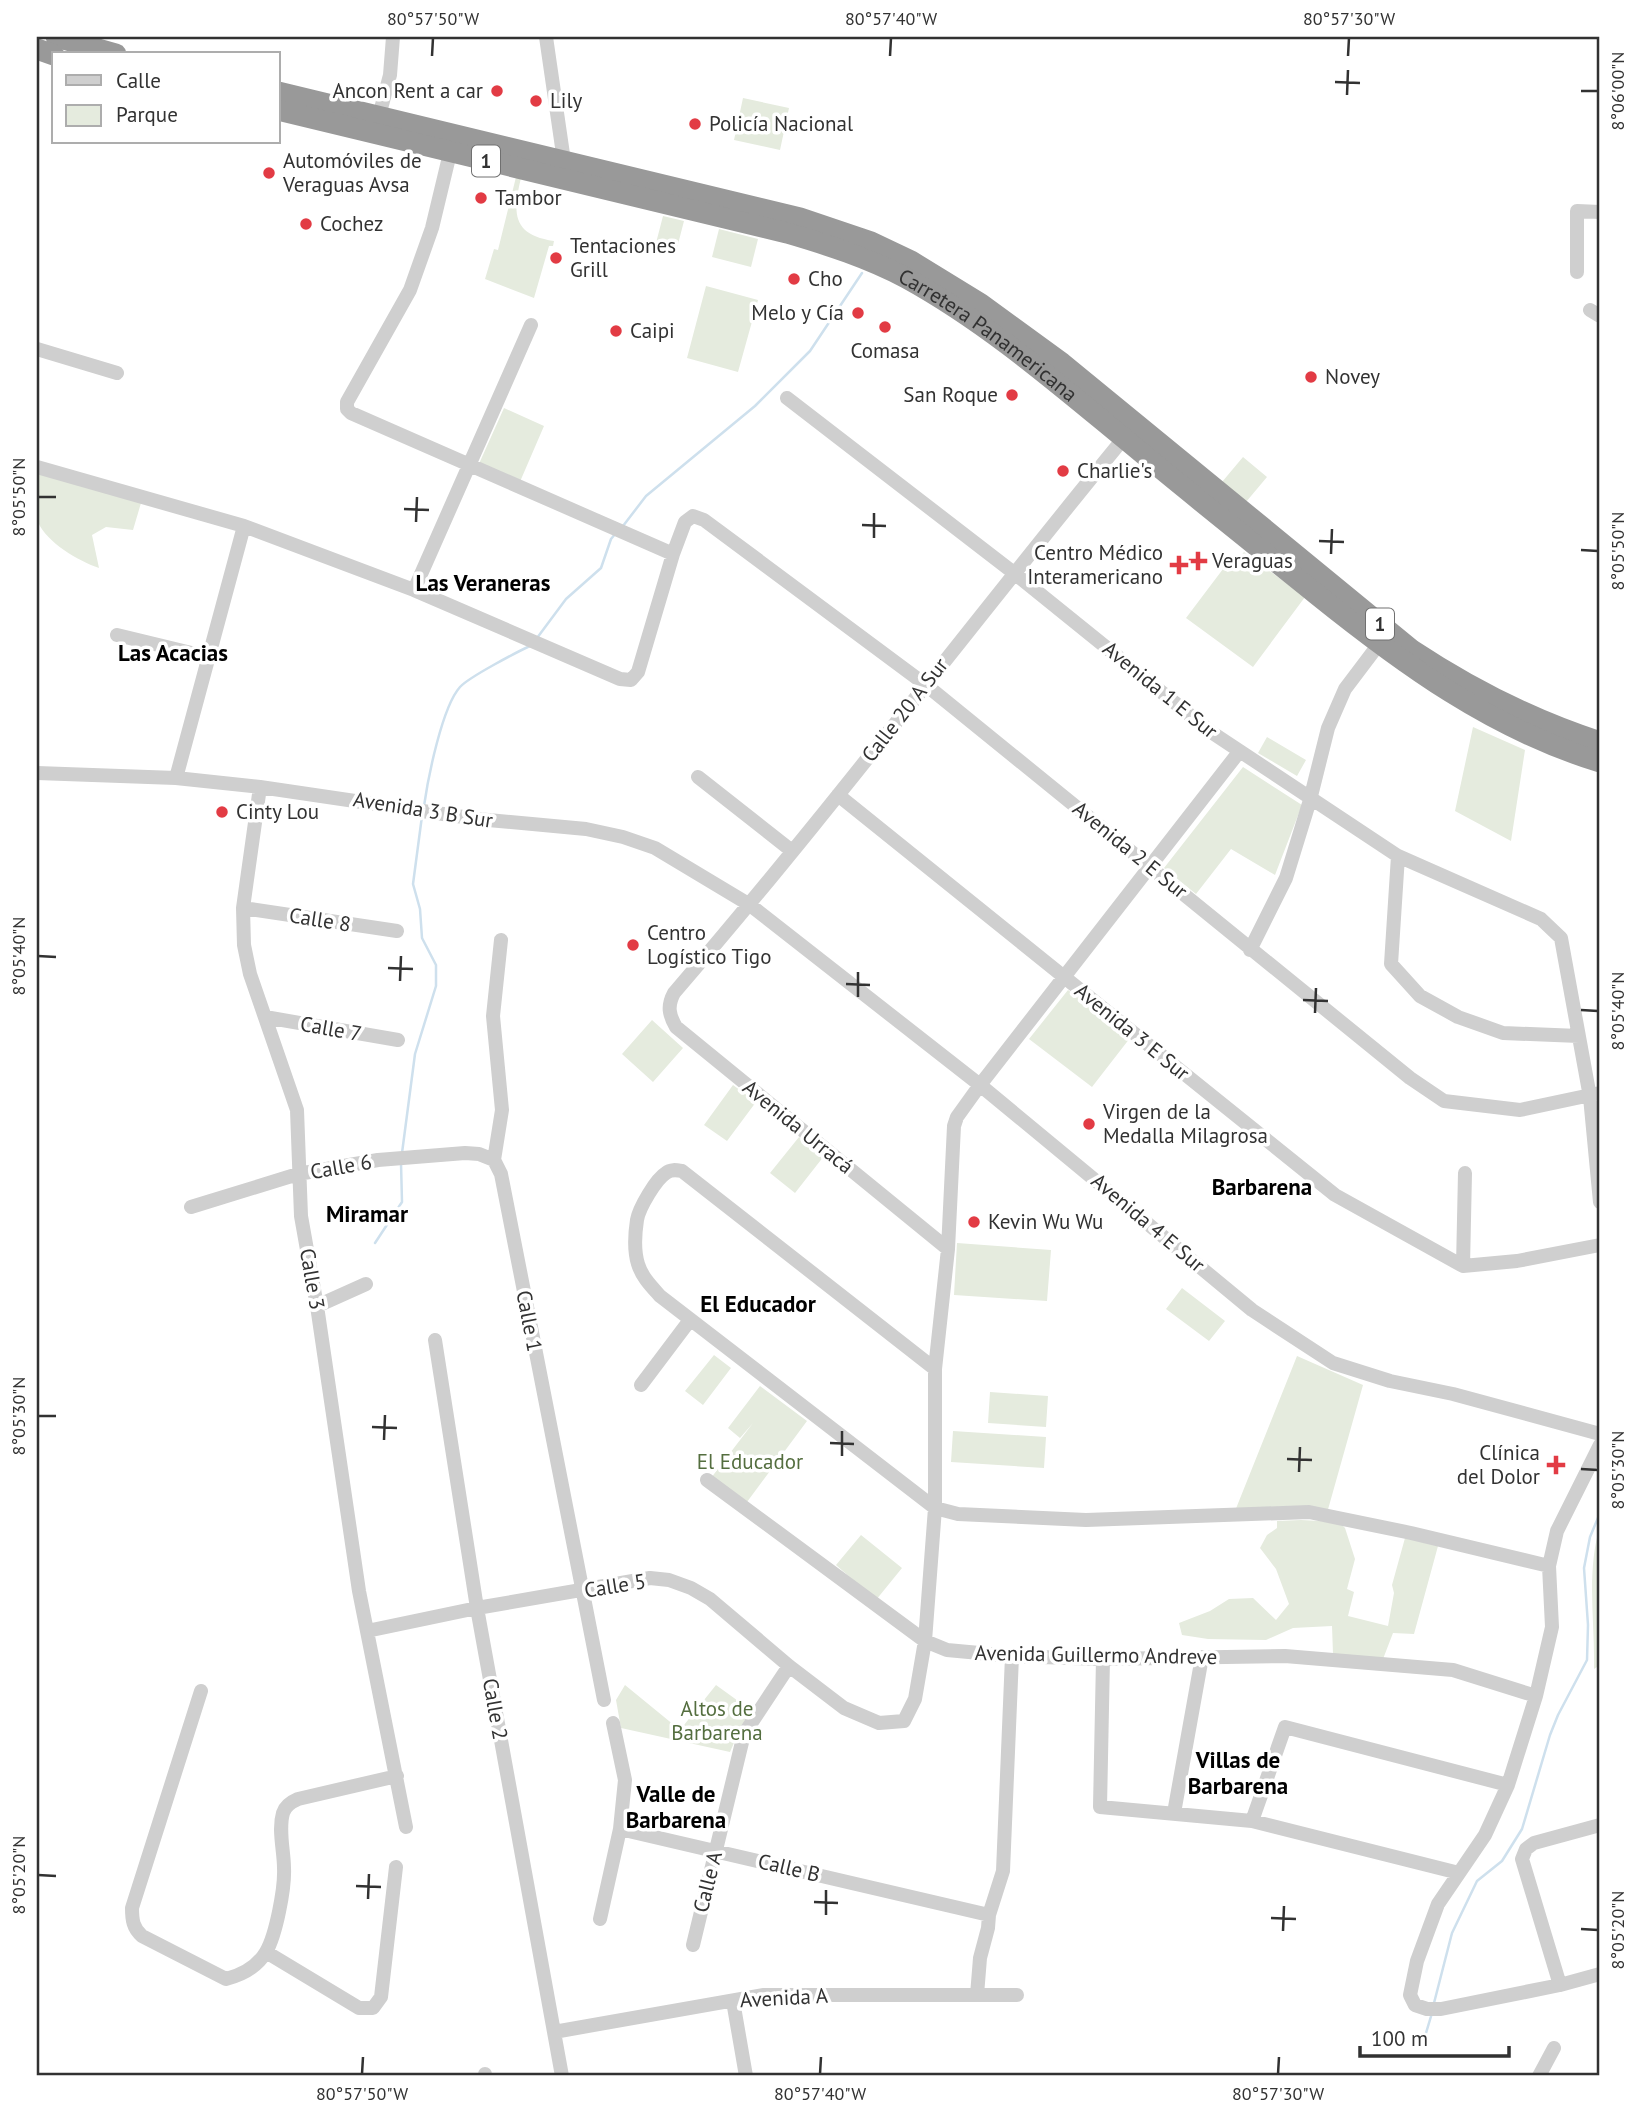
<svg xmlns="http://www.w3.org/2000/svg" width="1637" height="2113" viewBox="0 0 1637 2113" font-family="'PT Sans',sans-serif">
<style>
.green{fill:#e5ebde}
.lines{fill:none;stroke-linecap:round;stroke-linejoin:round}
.stream{stroke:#cee0ed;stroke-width:2.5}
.minor{stroke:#cfcfcf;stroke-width:14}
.highway{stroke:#999;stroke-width:21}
.ticks{fill:none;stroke:#323232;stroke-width:2.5}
.poi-dot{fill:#e23b44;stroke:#fff;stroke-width:2.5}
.labels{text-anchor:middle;stroke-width:7;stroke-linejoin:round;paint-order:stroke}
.shield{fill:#fff;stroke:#707070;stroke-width:2}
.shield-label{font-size:19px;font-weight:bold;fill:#323232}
.poi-label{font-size:21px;fill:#323232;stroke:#fff;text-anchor:start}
.street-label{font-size:21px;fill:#323232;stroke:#fff}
.park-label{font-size:21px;fill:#546e3f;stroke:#fff}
.neighbourhood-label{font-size:23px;font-weight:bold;fill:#000;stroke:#fff}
.neatline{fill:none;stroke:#323232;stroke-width:2.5}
.ticks-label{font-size:18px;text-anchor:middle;fill:#323232}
</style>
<rect width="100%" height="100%" fill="#fff"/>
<path class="green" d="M743,98L789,108L780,150L734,140Z
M516,177L521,178C512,214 513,235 554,241L553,246H549L534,298L485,279L494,249L498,250Z
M663,216L684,221L677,248L656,243Z
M719,229L758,239L751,267L712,257Z
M706,286L758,300L738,372L687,358Z
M504,408L544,426L519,484L478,466Z
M1243,457L1267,477L1246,502L1222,482Z
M37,472L141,503L133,530L106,527L92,535L99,568C79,561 47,543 38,522C33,512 37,484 37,472Z
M1244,552L1305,597L1253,667L1186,618L1223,569L1228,572Z
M1473,727L1525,750L1511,841L1455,811Z
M1267,737L1306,760L1297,776L1258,753Z
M1243,767L1302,805L1275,875L1231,849L1196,894L1164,868Z
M1068,990L1130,1038L1092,1087L1029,1039Z
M652,1020L683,1048L653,1082L622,1054Z
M733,1085L756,1102L727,1141L704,1125Z
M799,1137L824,1156L795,1193L770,1173Z
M957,1243L1051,1250L1047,1301L954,1295Z
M1182,1288L1225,1321L1209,1341L1166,1309Z
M714,1355L731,1368L703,1405L685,1391Z
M1297,1356L1363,1385L1327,1513L1235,1511Z
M760,1386L807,1421L747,1502L711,1478L753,1423L740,1438L728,1428Z
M990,1392L1048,1396L1046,1427L988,1423Z
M953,1431L1046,1437L1044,1468L951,1462Z
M1301,1520L1339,1522L1345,1528L1355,1559L1347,1589L1354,1592L1348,1616L1388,1626L1394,1593L1392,1585L1405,1538L1438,1546L1414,1634L1393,1633L1383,1659L1333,1654L1332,1626L1293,1628L1266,1640L1208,1639L1182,1635L1179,1623L1210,1611L1229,1599L1253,1598L1276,1620L1289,1604L1276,1569L1260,1548L1267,1535L1277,1528V1521Z
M1600,1526V1665L1594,1669C1595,1621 1586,1573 1600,1526Z
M861,1535L902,1568L876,1600L836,1565Z
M625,1685L680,1730L716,1685L752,1711L740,1729L730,1752L621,1728L616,1700Z"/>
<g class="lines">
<path class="stream" d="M623,526L646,496L755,406L810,351L862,273
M537,638L566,599L601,568L611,539L616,533
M424,806C428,778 442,707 460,687C469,677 517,652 530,646
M402,1153L415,1054L436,986V965L422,938L420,909L413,884L422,816
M375,1243L402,1202L401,1163
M1434,2003L1452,1933L1477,1881L1502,1861L1522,1829L1550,1735L1558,1715L1587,1660L1588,1625L1584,1568L1590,1537L1600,1513
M1423,2043L1432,2013"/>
<path class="minor" d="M546,37L564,161
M379,116L390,75L393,37
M450,153L432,228L410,290L347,402V409L351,413L673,554
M1577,272V211L1600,212
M1590,310L1600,316
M37,349L117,373
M787,398L1014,573L1211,732L1398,856L1541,919L1561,938L1590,1097L1600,1202
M37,467L244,526L414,590L620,679L631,680L638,672L673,554L685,522L693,516L704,520L926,685L1410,1078L1444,1101L1520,1110L1600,1093
M414,590L531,325
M117,635L208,657
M37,773L176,778L260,787L477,819L586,829L623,837L655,848L750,905L980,1085L1252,1310L1333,1363L1390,1381L1453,1394L1600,1434
M698,777L792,851
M176,778L244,526
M260,787L243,908L244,945L250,974L297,1110L301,1216L317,1306L359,1591L406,1827
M838,795L1335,1195L1463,1266L1517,1261L1600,1245
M1398,856L1391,964L1420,996L1458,1017L1503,1033L1579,1036
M243,908L397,931
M501,940L493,1016L502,1110L494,1160L501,1174L604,1700
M1250,950L1286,878L1310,800L1328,728L1345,689L1379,644
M265,1017L398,1040
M191,1207L298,1174L378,1160L465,1153L479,1154L494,1160
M948,1249L676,1027C669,1015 667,1006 674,993C831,811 975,619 1128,433
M1463,1266L1465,1173
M317,1306L366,1284
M435,1340L477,1608L562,2076
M935,1369L682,1171C676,1170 671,1169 666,1173C656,1179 639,1208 637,1220C635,1233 634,1251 638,1264C642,1277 651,1286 660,1296L935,1508L958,1514L1086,1520L1309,1512L1411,1533L1549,1566
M641,1385L690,1320
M1600,1445L1557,1531L1549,1566L1552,1627L1536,1696L1508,1785L1485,1835L1438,1904L1417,1961L1410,1995L1415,2005L1427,2009H1441L1560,1985L1600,1974
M707,1480L925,1641L947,1650L1012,1656L1103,1659L1285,1656L1453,1670L1536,1696
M367,1631L477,1608L650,1578L669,1580L691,1588L710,1599L789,1666L844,1708L879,1723L904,1721L915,1699L925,1641L935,1508V1369L948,1249L954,1126L957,1117L980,1085L1239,752
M1103,1659L1100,1807L1252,1821L1459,1873
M201,1691L132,1908C132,1920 133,1928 142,1936L226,1979C242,1975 257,1967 266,1952C276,1935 285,1888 284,1868C284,1851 278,1830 283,1813C285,1806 291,1802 298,1799L397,1776
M1174,1813L1202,1657
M1252,1821L1285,1727L1508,1785
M620,1829L989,1915
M600,1919L620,1829L625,1780L613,1723
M693,1945L744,1734L789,1666
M266,1952L359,2008H373L381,1997L396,1867
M1560,1985L1522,1859L1526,1849L1534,1843L1600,1825
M977,1995L980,1958L988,1928L989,1915L1003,1871L1012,1656
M733,2001L746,2076
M554,2032L764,1995H1017
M485,2074V2076
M1539,2076L1554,2048"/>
<g class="highway">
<path d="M56,37L116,54"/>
<path d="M37,49L54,55"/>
<path d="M278,92L800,218L871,242L911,261L981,304L1062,363L1412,650C1471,689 1532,720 1600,742"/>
<path id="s1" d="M278,110L787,233C828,245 868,258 906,278C988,323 1059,385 1131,444C1192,495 1254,544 1316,594C1403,664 1492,729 1600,762"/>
</g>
</g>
<path class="ticks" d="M432,56L433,38M890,56L891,38M1348,56L1349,38M1335,82L1360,83M1581,91H1598M1347,95L1348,70M38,497H56M404,509L429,510M416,522L417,497M862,525L886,526M874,538V513M1319,541L1344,542M1581,550L1598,551M1331,554L1332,529M38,956L56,957M388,968L413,969M400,981L401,956M846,984L870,985M858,997V972M1303,1000L1328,1001M1581,1010L1598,1011M1315,1013L1316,988M38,1416H56M372,1427L397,1428M384,1440L385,1415M830,1443L854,1444M842,1456V1431M1287,1459L1312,1460M1581,1469L1598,1470M1299,1472L1300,1447M38,1875L56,1876M356,1886L381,1887M368,1899L369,1874M814,1902L838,1903M826,1915V1890M1271,1918L1296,1919M1581,1929L1598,1930M1283,1931L1284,1906M362,2074L363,2057M820,2074L821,2057M1278,2074L1279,2057"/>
<g class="poi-dot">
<circle cx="497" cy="91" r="7"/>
<circle cx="536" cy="101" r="7"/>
<circle cx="695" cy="124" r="7"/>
<circle cx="269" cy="173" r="7"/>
<circle cx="481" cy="198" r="7"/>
<circle cx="306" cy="224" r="7"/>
<circle cx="556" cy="258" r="7"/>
<circle cx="794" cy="279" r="7"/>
<circle cx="858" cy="313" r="7"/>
<circle cx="885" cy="327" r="7"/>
<circle cx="616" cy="331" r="7"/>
<circle cx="1311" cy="377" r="7"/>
<circle cx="1012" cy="395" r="7"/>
<circle cx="1063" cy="471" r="7"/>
<path d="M1194.5 550.5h7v7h7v7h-7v7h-7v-7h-7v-7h7z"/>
<path d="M1175.5 554.5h7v7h7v7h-7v7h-7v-7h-7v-7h7z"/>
<circle cx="222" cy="812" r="7"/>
<circle cx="633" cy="945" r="7"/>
<circle cx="1089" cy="1124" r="7"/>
<circle cx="974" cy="1222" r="7"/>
<path d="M1552.5 1454.5h7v7h7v7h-7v7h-7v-7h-7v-7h7z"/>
</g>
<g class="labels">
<g class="shield">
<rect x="472" y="145.5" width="28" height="31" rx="5"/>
<rect x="1366" y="608.5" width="28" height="31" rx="5"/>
</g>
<g class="shield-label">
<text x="486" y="168">1</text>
<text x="1380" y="631">1</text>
</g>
<g class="poi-label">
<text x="483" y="98" text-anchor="end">Ancon Rent a car</text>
<text x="550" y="108">Lily</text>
<text x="709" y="131">Policía Nacional</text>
<text x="283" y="168">Automóviles de<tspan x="283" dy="24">Veraguas Avsa</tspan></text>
<text x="495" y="205">Tambor</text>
<text x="320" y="231">Cochez</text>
<text x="570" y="253">Tentaciones<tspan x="570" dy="24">Grill</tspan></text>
<text x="808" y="286">Cho</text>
<text x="844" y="320" text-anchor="end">Melo y Cía</text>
<text x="630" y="338">Caipi</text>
<text x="885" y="358" text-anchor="middle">Comasa</text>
<text x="1325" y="384">Novey</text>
<text x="998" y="402" text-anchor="end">San Roque</text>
<text x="1077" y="478">Charlie's</text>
<text x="1163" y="560" text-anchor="end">Centro Médico<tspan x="1163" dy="24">Interamericano</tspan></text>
<text x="1212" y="568">Veraguas</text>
<text x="236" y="819">Cinty Lou</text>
<text x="647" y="940">Centro<tspan x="647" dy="24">Logístico Tigo</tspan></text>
<text x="1103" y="1119">Virgen de la<tspan x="1103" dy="24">Medalla Milagrosa</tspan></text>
<text x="988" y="1229">Kevin Wu Wu</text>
<text x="1540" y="1460" text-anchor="end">Clínica<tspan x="1540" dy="24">del Dolor</tspan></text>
</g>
<g class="street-label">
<text dy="7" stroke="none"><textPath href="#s1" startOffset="751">Carretera Panamericana</textPath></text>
<text transform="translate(1160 690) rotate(39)" y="7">Avenida 1 E Sur</text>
<text transform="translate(905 710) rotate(-52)" y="7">Calle 20 A Sur</text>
<text transform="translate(423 810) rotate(9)" y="7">Avenida 3 B Sur</text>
<text transform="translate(1130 850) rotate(39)" y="7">Avenida 2 E Sur</text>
<text transform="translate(320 920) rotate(9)" y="7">Calle 8</text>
<text transform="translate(331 1029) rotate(10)" y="7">Calle 7</text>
<text transform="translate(1132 1032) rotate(39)" y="7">Avenida 3 E Sur</text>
<text transform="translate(798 1127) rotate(39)" y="7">Avenida Urracá</text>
<text transform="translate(341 1167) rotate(-10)" y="7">Calle 6</text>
<text transform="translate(1148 1223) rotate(40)" y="7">Avenida 4 E Sur</text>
<text transform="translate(312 1279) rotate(80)" y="7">Calle 3</text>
<text transform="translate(529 1321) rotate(79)" y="7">Calle 1</text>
<text transform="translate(615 1586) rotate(-9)" y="7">Calle 5</text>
<text transform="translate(1096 1655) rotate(1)" y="7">Avenida Guillermo Andreve</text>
<text transform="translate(495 1709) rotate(80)" y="7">Calle 2</text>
<text transform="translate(789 1868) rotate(13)" y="7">Calle B</text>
<text transform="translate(708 1882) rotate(-76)" y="7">Calle A</text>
<text transform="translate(784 1998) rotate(-3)" y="7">Avenida A</text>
</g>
<g class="park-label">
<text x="750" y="1469">El Educador</text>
<text x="717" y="1716">Altos de<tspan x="717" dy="24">Barbarena</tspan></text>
</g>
<g class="neighbourhood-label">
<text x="483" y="591">Las Veraneras</text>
<text x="173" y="661">Las Acacias</text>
<text x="1262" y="1195">Barbarena</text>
<text x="367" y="1222">Miramar</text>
<text x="758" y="1312">El Educador</text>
<text x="1238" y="1768">Villas de<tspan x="1238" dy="26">Barbarena</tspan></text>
<text x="676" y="1802">Valle de<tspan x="676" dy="26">Barbarena</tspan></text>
</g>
</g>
<rect width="1637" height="2113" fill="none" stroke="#ffffff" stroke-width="77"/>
<rect x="52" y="52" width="228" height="91" fill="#ffffff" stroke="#adadad" stroke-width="2"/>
<rect x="66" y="75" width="35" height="10" fill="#cfcfcf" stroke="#adadad" stroke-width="2"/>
<text x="116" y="88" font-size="21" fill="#323232">Calle</text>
<rect x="66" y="105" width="35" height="21" fill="#e5ebde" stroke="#adadad" stroke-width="2"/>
<text x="116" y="122" font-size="21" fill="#323232">Parque</text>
<path d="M1360 2046v10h149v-10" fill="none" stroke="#323232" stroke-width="3.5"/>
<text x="1371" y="2046" font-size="21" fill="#323232" stroke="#ffffff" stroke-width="5" paint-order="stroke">100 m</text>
<rect x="38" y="38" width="1560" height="2036" class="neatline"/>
<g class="ticks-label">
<text x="433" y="25">80°57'50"W</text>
<text x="891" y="25">80°57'40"W</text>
<text x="1349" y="25">80°57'30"W</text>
<text transform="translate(1618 91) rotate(-90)" y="6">8°06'00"N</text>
<text transform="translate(19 497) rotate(-90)" y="6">8°05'50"N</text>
<text transform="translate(1618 551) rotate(-90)" y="6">8°05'50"N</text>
<text transform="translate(19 956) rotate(-90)" y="6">8°05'40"N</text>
<text transform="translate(1618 1011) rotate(-90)" y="6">8°05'40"N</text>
<text transform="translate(19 1416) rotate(-90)" y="6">8°05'30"N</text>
<text transform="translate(1618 1470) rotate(-90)" y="6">8°05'30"N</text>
<text transform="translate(19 1875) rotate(-90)" y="6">8°05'20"N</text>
<text transform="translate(1618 1930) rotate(-90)" y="6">8°05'20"N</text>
<text x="362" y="2100">80°57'50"W</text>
<text x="820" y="2100">80°57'40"W</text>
<text x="1278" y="2100">80°57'30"W</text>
</g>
</svg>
